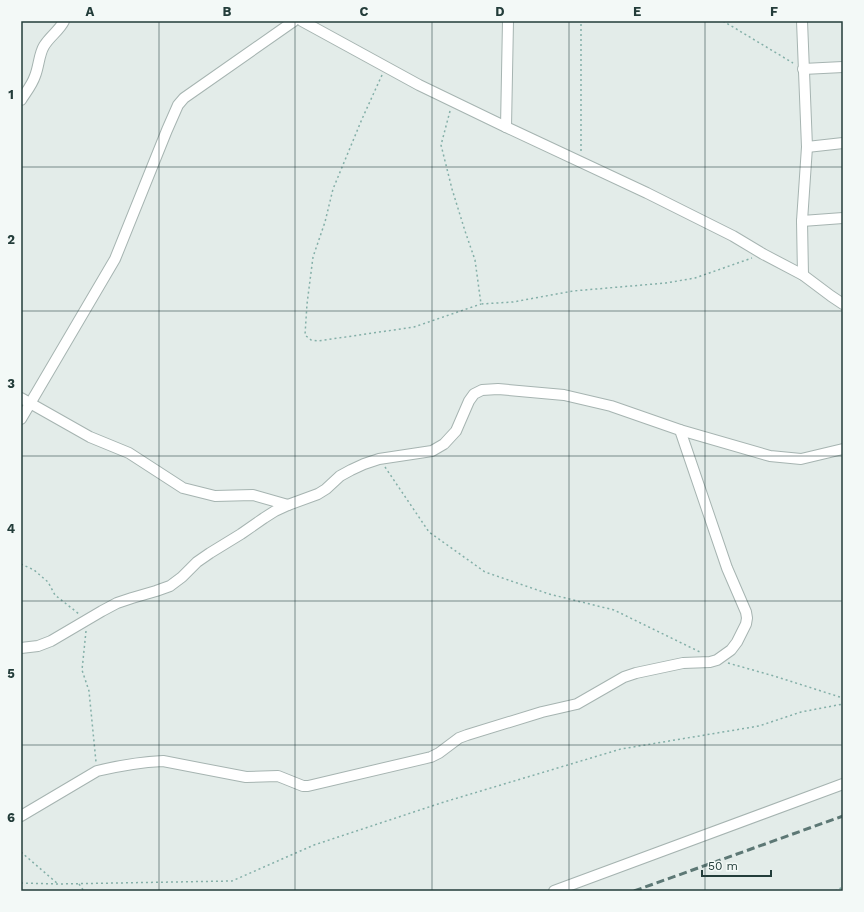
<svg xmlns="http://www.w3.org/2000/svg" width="864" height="912" viewBox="0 0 864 912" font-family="'Work Sans',sans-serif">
<rect width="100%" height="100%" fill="#e3ece9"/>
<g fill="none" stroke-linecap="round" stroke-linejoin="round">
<g stroke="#a6b4b1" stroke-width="12">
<g id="street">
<polyline points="302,21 419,85 506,127 647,193 733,236 763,254 803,275 831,296 843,304"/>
<polyline points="802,21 807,147 802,221 803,275"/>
<polyline points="803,69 843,67"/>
<path d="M21,100C26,92 32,85 35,76C39,66 39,54 44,46C50,36 59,31 64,21"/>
<polyline points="506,127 508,21"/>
<polyline points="807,147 843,143"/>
<polyline points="802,221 843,218"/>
<polyline points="21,398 90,437 129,453 183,488 215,496 253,495 288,505"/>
<polyline points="21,419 115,259 167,130 178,105 184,98 294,21"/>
<polyline points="21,648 38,646 51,641 102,611 117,603 132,598 156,591 170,586 182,577 197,562 210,553 241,534 264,518 275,511 288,505 318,494 326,489 340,476 351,470 364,464 379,459 432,451 444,444 456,431 469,401 474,394 482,390 498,389 564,395 611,406 680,430 770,456 801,459 843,449"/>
<path d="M21,816L97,771C118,766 141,762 163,761L246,777L278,776L303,786H308L431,757L439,753L459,738L467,735L542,712L577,704L624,677L636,673L683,663L710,662L717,660L731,650L737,642L746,624L747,618L746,612L727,568L680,430"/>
<polyline points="554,891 843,784"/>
</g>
</g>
<g stroke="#84afa8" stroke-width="1.5" stroke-dasharray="2 3" stroke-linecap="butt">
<polyline points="723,21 793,63"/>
<polyline points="382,75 362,119 333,189 325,222 313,257 307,304 305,335 311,340 318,341 414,327 481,304"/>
<polyline points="450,111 441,145 452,189 465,231 475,260 481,304 513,302 573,291 666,283 695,278 752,258"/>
<polyline points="581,151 581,21"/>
<polyline points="385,467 429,532 485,572 549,594 614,610 702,653"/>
<polyline points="21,564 34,570 48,582 55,595 79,614"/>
<polyline points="86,631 82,670 89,691 96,762"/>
<polyline points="728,663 774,676 843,698"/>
<polyline points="21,852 58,884"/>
<polyline points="21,883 58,884 232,881 314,845 444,802 621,749 759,726 801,712 843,704"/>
<polyline points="79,884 84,891"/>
<polyline points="835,891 843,887"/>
</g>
<use href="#street" stroke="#fff" stroke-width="10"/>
<polyline stroke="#5d7875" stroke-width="3" stroke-dasharray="8 4" stroke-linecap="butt" points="634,891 843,816"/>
</g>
<path fill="none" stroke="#233d3a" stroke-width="1" stroke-opacity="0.55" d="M159,21V891M295,21V891M432,21V891M569,21V891M705,21V891M21,167H843M21,311H843M21,456H843M21,601H843M21,745H843"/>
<rect width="864" height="912" fill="none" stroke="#f3f9f7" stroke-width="44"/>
<path d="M702 870v6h69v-6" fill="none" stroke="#233d3a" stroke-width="2"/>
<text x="708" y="870" font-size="12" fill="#233d3a" stroke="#f3f9f7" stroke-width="3" paint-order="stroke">50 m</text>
<rect x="22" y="22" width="820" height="868" fill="none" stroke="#233d3a" stroke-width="1.5"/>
<g font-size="13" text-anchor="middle" font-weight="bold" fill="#233d3a">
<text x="90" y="16">A</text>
<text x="227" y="16">B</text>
<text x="364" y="16">C</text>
<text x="500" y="16">D</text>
<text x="637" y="16">E</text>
<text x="774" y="16">F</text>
<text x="11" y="99">1</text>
<text x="11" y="244">2</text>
<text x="11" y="388">3</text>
<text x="11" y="533">4</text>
<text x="11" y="678">5</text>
<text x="11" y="822">6</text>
</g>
</svg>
